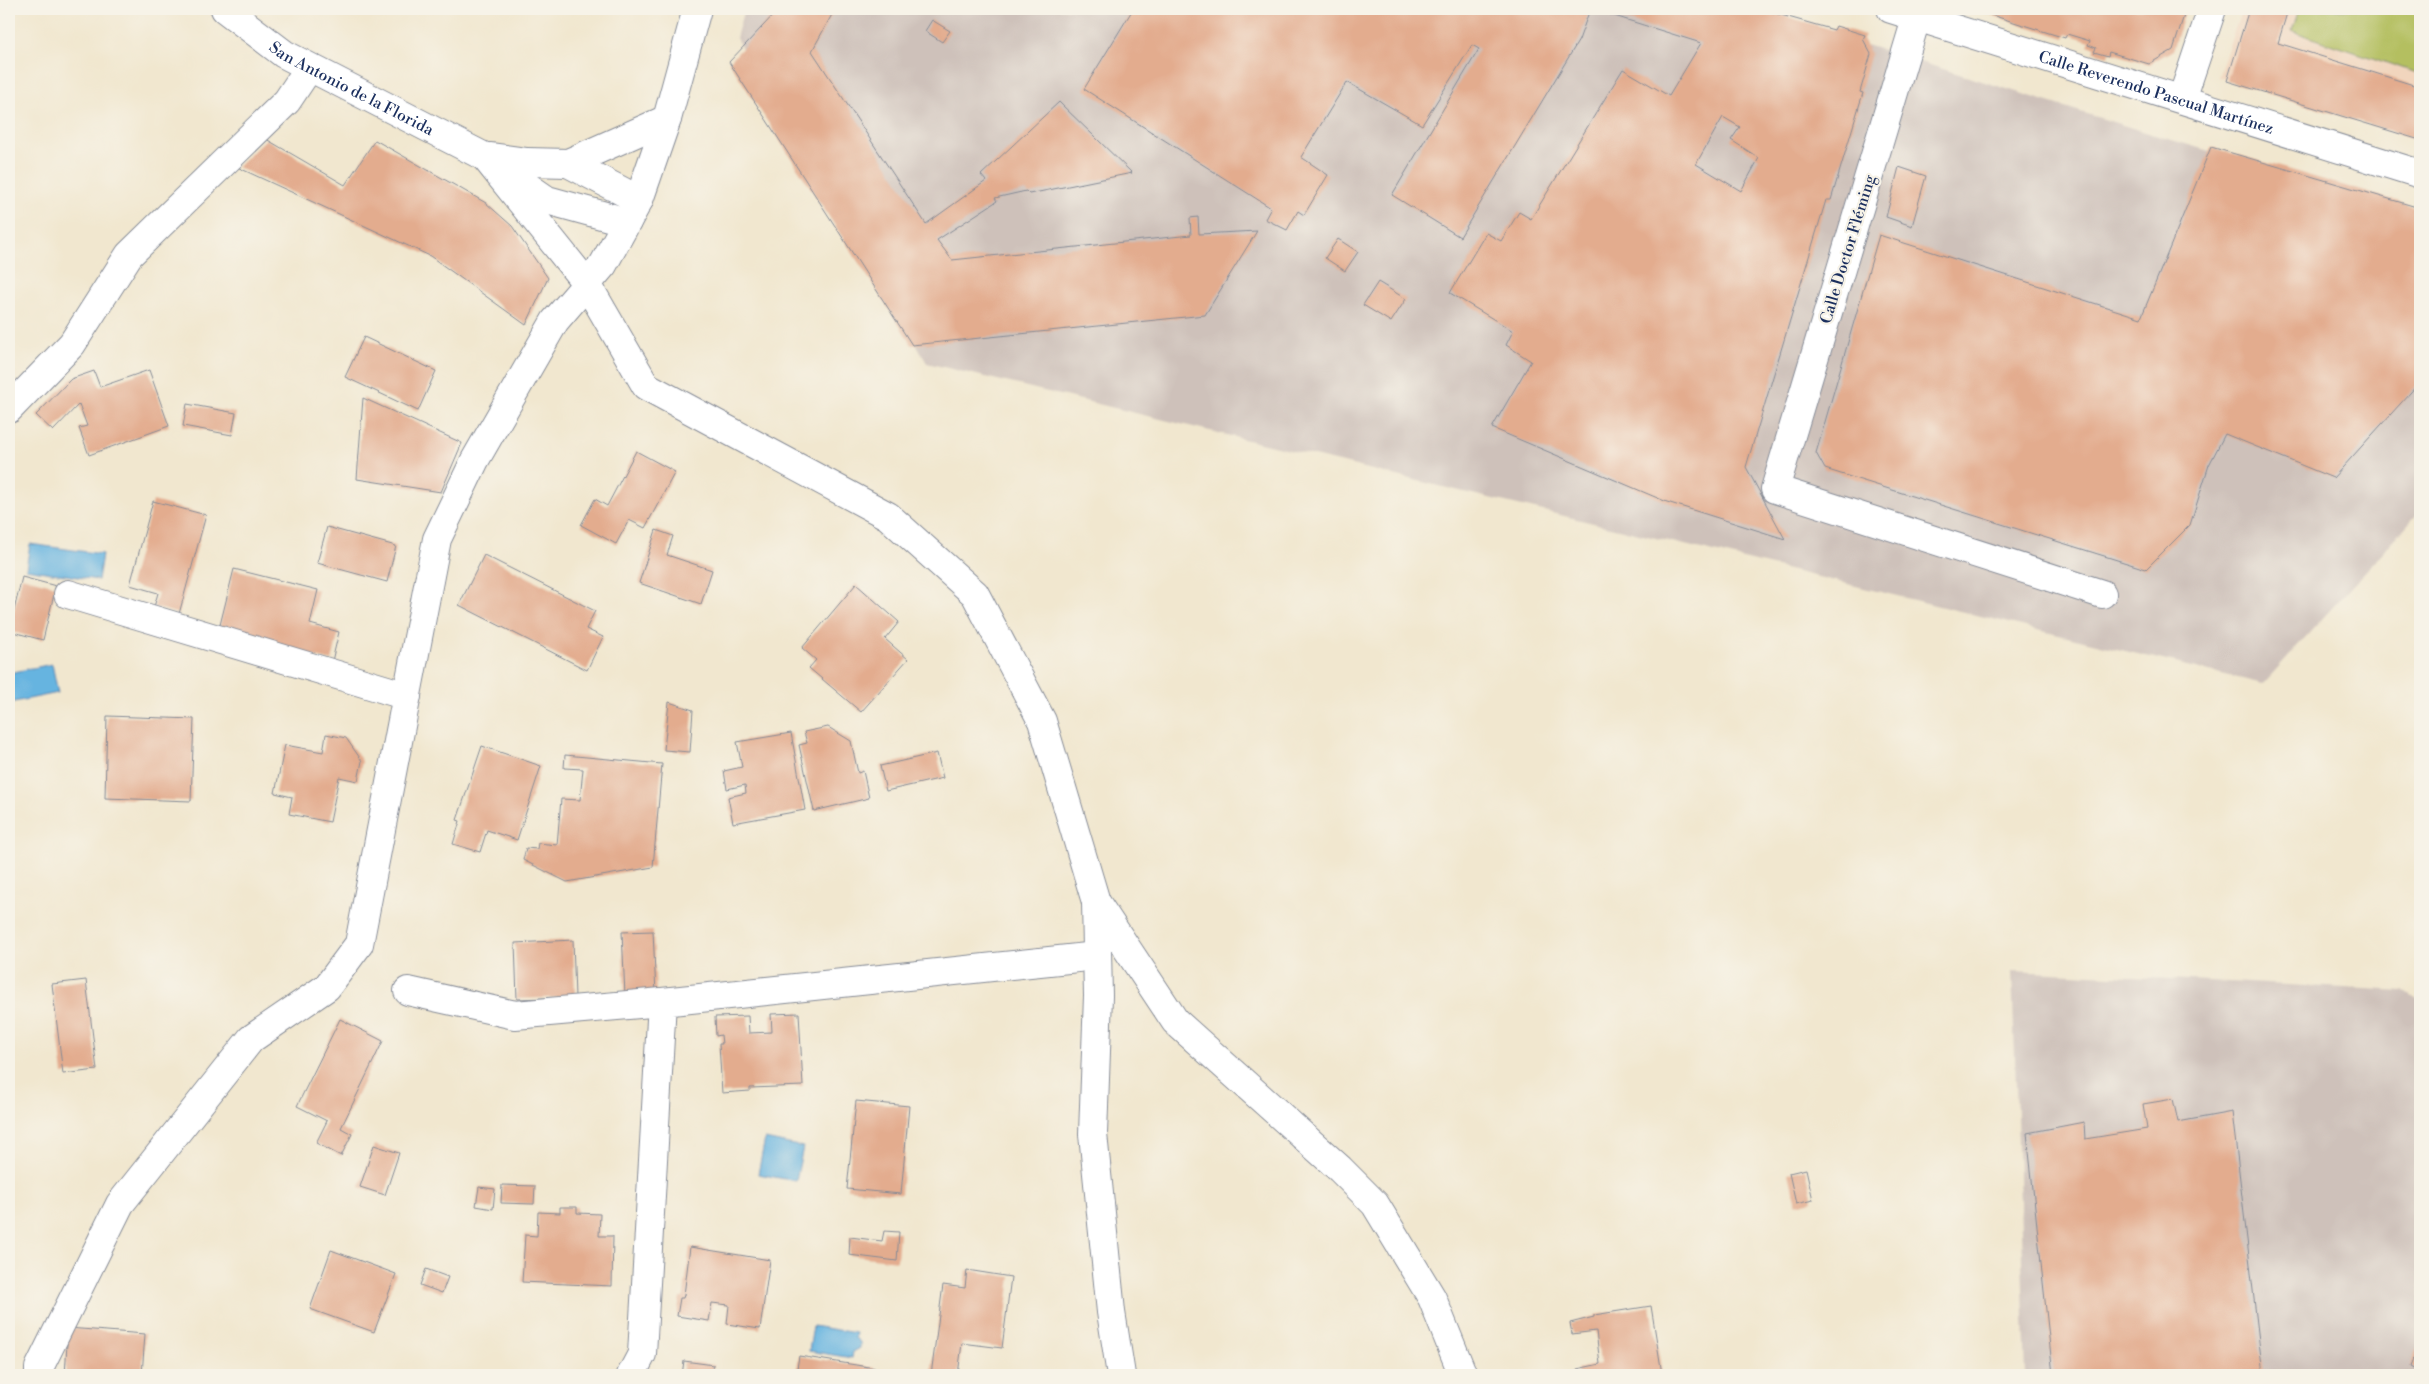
<svg xmlns="http://www.w3.org/2000/svg" width="2429" height="1384" viewBox="0 0 2429 1384" font-family="'Libre Bodoni',serif">
<rect width="100%" height="100%" fill="#f7f3e8"/>
<filter id="ink" filterUnits="userSpaceOnUse"><feTurbulence type="fractalNoise" baseFrequency=".02" numOctaves="2"/><feDisplacementMap in="SourceGraphic" scale="10" xChannelSelector="R" yChannelSelector="G"/><feConvolveMatrix kernelMatrix="1 2 1 2 8 2 1 2 1" color-interpolation-filters="sRGB"/></filter>
<filter id="wash" filterUnits="userSpaceOnUse"><feTurbulence type="fractalNoise" baseFrequency=".0096" numOctaves="4" result="noise"/><feDisplacementMap in="SourceGraphic" scale="20" xChannelSelector="R" yChannelSelector="G"/><feGaussianBlur stdDeviation="1.12" result="paint"/><feColorMatrix in="noise" values="0 0 0 0 0 0 0 0 0 0 0 0 0 0 0 0 0 1.4 0 .05"/><feComposite in="paint" operator="in"/></filter>
<g filter="url(#wash)">
<rect width="100%" height="100%" fill="#f1e7cf"/>
<polygon fill="#f1d5bd" points="2242,9 2420,9 2420,140 2218,77"/>
<g fill="#cec1ba">
<polygon points="744,9 1736,9 1869,46 2158,136 2420,213 2420,511 2263,684 927,363 736,38"/>
<polygon points="2012,971 2404,991 2420,1002 2420,1375 2347,1375 2334,1369 2312,1375 2026,1375"/>
</g>
<polygon fill="#b4bf61" stroke="#687760" points="2299,9 2420,9 2420,74 2292,31"/>
<g fill="#66b4e0" stroke="#40729f">
<polygon points="30,544 102,554 98,580 26,569"/>
<polygon points="52,664 58,693 9,703 9,673"/>
<polygon points="765,1139 803,1147 796,1181 758,1174"/>
<polygon points="813,1326 856,1333 855,1338 860,1342 860,1348 853,1352 852,1358 809,1351"/>
</g>
<g id="blocks">
<g fill="#e3ac8e" fill-rule="evenodd">
<polygon points="779,9 835,9 812,51 926,224 986,181 981,175 1059,102 1132,173 1029,194 1026,191 995,198 997,201 937,240 952,260 1191,235 1190,218 1198,217 1199,234 1257,231 1205,315 912,345 729,62"/>
<polygon points="1133,9 1416,10 1590,9 1579,40 1460,237 1392,195 1479,49 1472,45 1422,125 1347,82 1301,157 1328,175 1304,215 1298,211 1287,230 1265,219 1271,208 1084,89"/>
<path d="M1592,9H1760L1834,30L1836,26L1865,35L1863,39L1871,54L1860,92L1863,93L1831,200H1826L1746,467L1785,539L1667,502L1492,428L1531,361L1506,345L1513,331L1450,293L1486,233L1501,241L1519,212L1531,219L1623,69L1669,96L1701,43ZM1723,117L1740,127L1731,140L1759,158L1741,191L1696,164Z"/>
<polygon points="1972,9 2186,9 2173,50 2149,64 2109,52 2108,56 2094,52 2096,48 2088,45 2090,41 2067,34 2065,38"/>
<polygon points="2249,9 2272,9 2287,13 2278,43 2420,87 2420,140 2227,81"/>
<polygon points="932,20 950,31 942,42 925,31"/>
<polygon points="266,139 345,185 375,140 486,203 512,226 548,278 526,325 430,256 237,167"/>
<polygon points="2211,147 2420,208 2420,382 2333,478 2225,434 2209,465 2190,525 2146,569 1825,469 1816,453 1879,235 2141,318"/>
<polygon points="1899,167 1926,176 1912,226 1886,217"/>
<polygon points="1338,239 1358,252 1345,271 1325,258"/>
<polygon points="1378,282 1406,299 1391,322 1363,305"/>
<polygon points="364,337 436,371 418,411 345,377"/>
<polygon points="149,370 169,426 89,455 79,428 87,426 79,404 53,431 36,415 71,379 94,371 100,387"/>
<polygon points="363,398 462,443 441,492 357,479"/>
<polygon points="187,404 236,413 232,435 183,426"/>
<polygon points="636,451 675,472 645,528 629,520 616,544 581,525 595,499 607,506"/>
<polygon points="153,501 206,515 179,614 154,607 158,593 130,585"/>
<polygon points="327,527 396,546 387,582 317,563"/>
<polygon points="656,530 673,536 667,555 712,570 701,604 639,583"/>
<polygon points="484,555 595,611 586,629 603,637 587,670 459,605"/>
<polygon points="234,569 318,590 310,624 339,632 332,661 218,633"/>
<polygon points="22,577 56,586 43,640 9,631"/>
<polygon points="856,584 899,622 885,639 908,659 861,712 809,668 816,660 802,648"/>
<polygon points="669,702 693,710 690,752 664,750"/>
<polygon points="107,716 194,719 191,801 105,798"/>
<polygon points="828,727 851,741 858,773 863,771 869,798 814,811 799,745 807,743 804,732"/>
<polygon points="791,733 805,810 733,823 728,797 746,793 745,785 727,789 724,771 742,767 737,742"/>
<polygon points="326,734 346,738 362,761 358,781 339,777 330,822 289,814 292,797 275,793 285,745 323,752"/>
<polygon points="482,746 541,766 517,840 487,830 480,852 453,844 460,821 457,820"/>
<polygon points="937,753 943,778 886,791 880,766"/>
<polygon points="565,755 662,764 653,867 567,882 523,860 526,848 537,849 538,843 557,845 561,799 580,800 583,769 564,768"/>
<polygon points="653,931 656,994 625,995 622,932"/>
<polygon points="573,940 575,997 517,999 515,943"/>
<polygon points="86,980 97,1070 63,1074 52,984"/>
<polygon points="799,1013 803,1086 750,1088 750,1091 722,1093 719,1044 722,1044 721,1035 716,1036 715,1017 748,1016 749,1033 772,1032 771,1014"/>
<polygon points="340,1019 383,1041 341,1128 352,1134 341,1156 316,1143 327,1121 297,1106"/>
<polygon points="2173,1099 2178,1122 2232,1112 2263,1375 2053,1375 2027,1133 2084,1122 2085,1139 2147,1129 2143,1104"/>
<polygon points="856,1101 909,1106 901,1194 847,1189"/>
<polygon points="374,1145 399,1153 385,1195 360,1187"/>
<polygon points="1806,1169 1813,1200 1796,1204 1789,1173"/>
<polygon points="502,1185 535,1186 534,1204 501,1203"/>
<polygon points="479,1187 495,1189 493,1209 476,1206"/>
<polygon points="560,1207 577,1207 577,1213 600,1214 599,1236 613,1236 612,1286 522,1282 525,1235 537,1236 538,1212 560,1213"/>
<polygon points="884,1231 899,1232 897,1261 849,1255 850,1237 882,1241"/>
<polygon points="690,1247 770,1260 760,1329 727,1324 729,1305 712,1303 709,1321 677,1316 680,1298 683,1298 684,1295"/>
<polygon points="331,1250 396,1274 374,1332 310,1309"/>
<polygon points="426,1269 448,1277 442,1293 420,1285"/>
<polygon points="967,1270 1011,1277 1002,1348 962,1343 958,1375 931,1375 943,1285 965,1288"/>
<polygon points="1651,1306 1662,1374 1578,1375 1577,1369 1600,1364 1596,1331 1572,1334 1570,1323 1594,1317 1594,1315"/>
<polygon points="68,1328 145,1334 142,1375 65,1375"/>
<polygon points="2420,1343 2420,1371 2411,1366"/>
<polygon points="799,1356 875,1368 874,1375 796,1375"/>
<polygon points="684,1361 714,1365 712,1371 737,1375 682,1375"/>
</g>
</g>
</g>
<g filter="url(#ink)">
<use href="#blocks" fill-opacity="0" stroke="#868b96" stroke-width="1"/>
<g fill="none" stroke-linecap="round" stroke-linejoin="round">
<g stroke="#868b96" stroke-width="30">
<g id="minor">
<path id="s1" d="M225,9L284,54L485,157L547,200L627,222"/>
<path id="s2" d="M1891,9L2420,174"/>
<polyline points="1919,9 1775,489 2102,594"/>
<polyline points="2182,99 2212,9"/>
<polyline points="485,157 587,284 646,386 888,516 975,594 1042,721 1096,902 1098,996 1093,1134 1111,1312 1121,1375"/>
<polyline points="491,157 527,162 568,163 667,119"/>
<polyline points="568,163 639,200"/>
<polyline points="9,409 72,344 129,255 287,101 309,68"/>
<polyline points="68,594 407,696"/>
<polyline points="1096,902 1175,1021 1340,1169 1375,1204 1432,1298 1463,1375"/>
<polyline points="408,991 515,1015 662,1002"/>
<polyline points="39,1375 39,1368 120,1204 251,1039 327,987 359,944 437,539 475,460 555,321 603,265 639,200 667,119 697,9"/>
<polyline points="631,1375 642,1354 662,1002 1097,956"/>
</g>
</g>
<use href="#minor" stroke="#fff" stroke-width="28"/>
</g>
</g>
<g text-anchor="middle" stroke-width="4.5" stroke-linejoin="round" paint-order="stroke">
<g font-size="16" fill="#1b2f5e" stroke="#f7f3e8">
<text dy="6" stroke="none"><textPath href="#s1" startOffset="150">San Antonio de la Florida</textPath></text>
<text dy="6" stroke="none"><textPath href="#s2" startOffset="278">Calle Reverendo Pascual Martínez</textPath></text>
<text transform="translate(1847 249) rotate(-73)" y="6">Calle Doctor Fléming</text>
</g>
</g>
<rect width="2429" height="1384" fill="none" stroke="#f7f3e8" stroke-width="30"/>
</svg>
